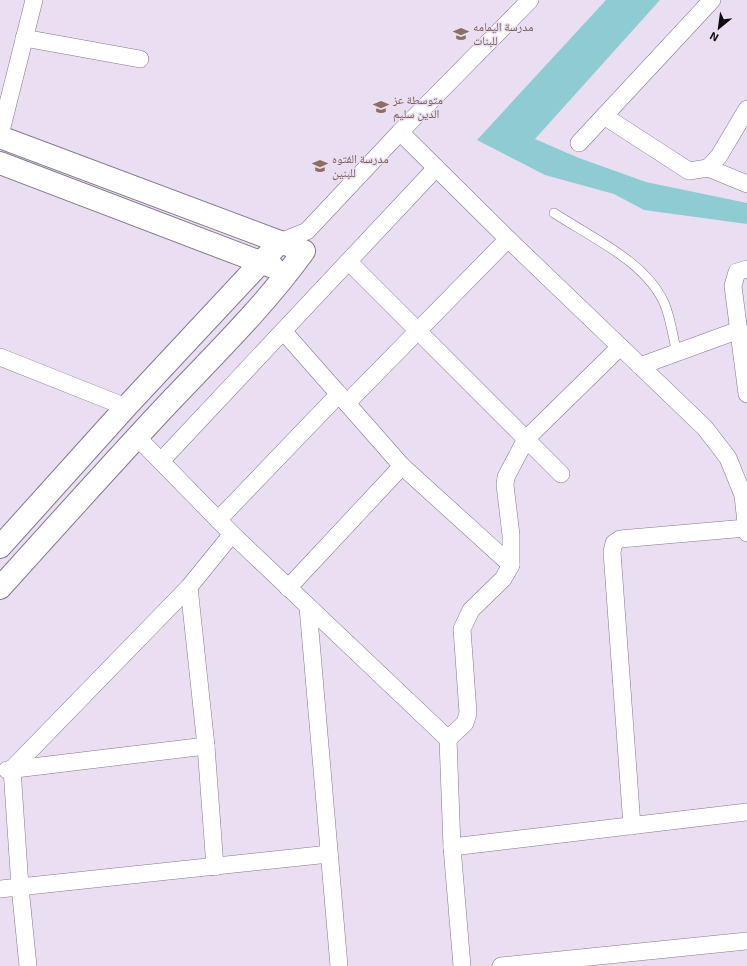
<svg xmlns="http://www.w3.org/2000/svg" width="747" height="966" viewBox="0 0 747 966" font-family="'Exo 2','Noto Naskh Arabic',sans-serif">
<rect width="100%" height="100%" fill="#eadef3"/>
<polygon fill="#8fccd2" points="606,0 660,0 535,139 579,158 646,182 747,203 747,224 644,210 614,194 545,175 477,140"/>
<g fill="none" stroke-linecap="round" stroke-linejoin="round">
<g stroke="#83798c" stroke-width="10">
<path id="lane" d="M554,213C592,238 647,262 665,305C671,320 673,338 677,353"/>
</g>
<g stroke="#83798c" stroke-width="18">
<g id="street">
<polyline points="24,38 140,59"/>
<polyline points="604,116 689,171 708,168 719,156 747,109"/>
<polyline points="400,132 508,239 705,428 728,458 743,495 747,533"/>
<polyline points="0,135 34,0"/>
<polyline points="579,143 712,0"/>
<polyline points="708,168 747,184"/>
<polyline points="280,242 307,231 400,132 530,0"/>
<polyline points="349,262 561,474"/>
<polyline points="747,269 737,272 733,286 747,394"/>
<polyline points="284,332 402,466 511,565"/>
<polyline points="0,357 126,407"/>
<polyline points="640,366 739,330"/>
<polyline points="347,403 508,239"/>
<polyline points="137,437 232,534 448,739 452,847 462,966"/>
<polyline points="161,461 436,168"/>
<polyline points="218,520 339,394"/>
<polyline points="189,587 206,746 215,867"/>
<polyline points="288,588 402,466"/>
<polyline points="308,607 339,966"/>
<polyline points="448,739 465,723 468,713 462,629 471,610 503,579 511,565 511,535 505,485 506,477 526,439 620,347"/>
<polyline points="7,770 206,746"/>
<polyline points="632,826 612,552 614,543 620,539 746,528"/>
<polyline points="452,847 747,812"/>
<polyline points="0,889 329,854"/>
<polyline points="28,966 20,887 12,769 189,587 232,534"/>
<polyline points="501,966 747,941"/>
</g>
</g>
<g stroke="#83798c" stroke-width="24">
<g id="secondary">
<path d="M0,137L304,251C263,308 211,358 163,409C108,468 54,528 0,588"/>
<polyline points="0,163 273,267"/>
<polyline points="0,547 126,407 280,242"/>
</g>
</g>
<use href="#lane" stroke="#fff" stroke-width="9"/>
<use href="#street" stroke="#fff" stroke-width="17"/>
<use href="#secondary" stroke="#fff" stroke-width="22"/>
</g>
<defs>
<g id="school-bare" transform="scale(1.2)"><path d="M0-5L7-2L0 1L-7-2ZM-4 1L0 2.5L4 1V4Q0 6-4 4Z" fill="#8d6e63" stroke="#eadef3" stroke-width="2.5" paint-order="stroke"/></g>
</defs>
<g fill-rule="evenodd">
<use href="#school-bare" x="461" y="34"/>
<use href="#school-bare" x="381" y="107"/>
<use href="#school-bare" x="320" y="166"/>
</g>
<g text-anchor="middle" stroke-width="3" stroke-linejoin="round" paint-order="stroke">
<g font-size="12" fill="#785e54" stroke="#eadef3" text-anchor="start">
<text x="473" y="31">مدرسة اليمامه<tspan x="473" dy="14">للبنات</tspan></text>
<text x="393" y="104">متوسطة عز<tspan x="393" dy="14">الدين سليم</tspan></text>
<text x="332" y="163">مدرسة الفتوه<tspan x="332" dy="14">للبنين</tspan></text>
</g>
</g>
<g transform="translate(719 28) rotate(209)" stroke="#eadef3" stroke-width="3" paint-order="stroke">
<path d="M0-3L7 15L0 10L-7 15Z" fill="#0f0b12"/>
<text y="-6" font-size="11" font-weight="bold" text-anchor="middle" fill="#0f0b12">N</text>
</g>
</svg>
